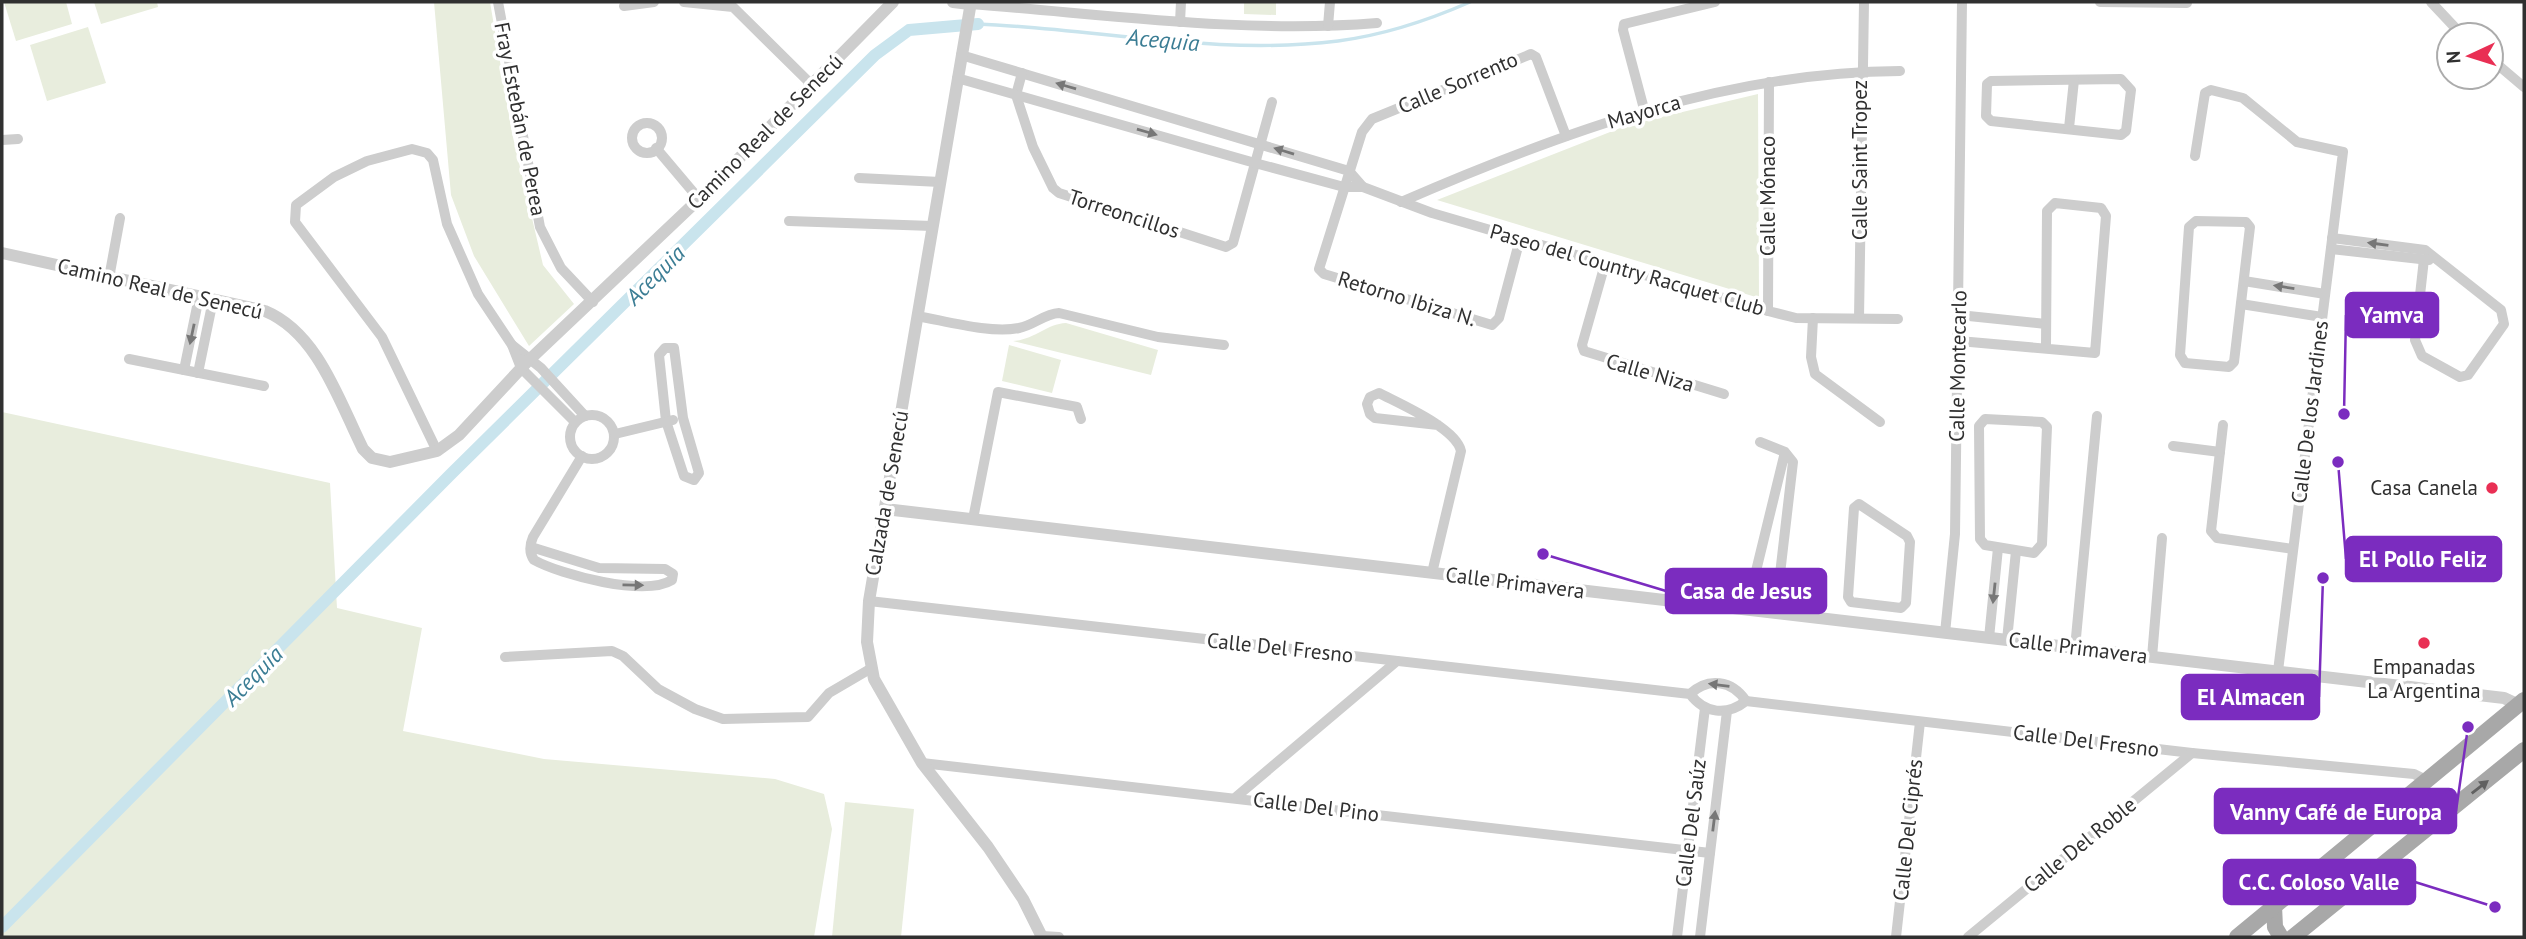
<svg xmlns="http://www.w3.org/2000/svg" width="2526" height="939" viewBox="0 0 2526 939" font-family="'PT Sans',sans-serif">
<rect width="100%" height="100%" fill="#fff"/>
<g fill="#e8eddd">
<polygon points="4,2 66,2 72,24 16,41"/>
<polygon points="94,2 157,2 158,7 101,24"/>
<polygon points="434,2 490,2 512,133 543,265 574,304 529,346 474,256 451,195"/>
<polygon points="1244,2 1276,2 1276,15 1244,14"/>
<polygon points="88,27 106,83 47,101 30,45"/>
<polygon points="1758,94 1759,298 1437,200 1628,125"/>
<path d="M1066,323L1158,350L1151,375L1013,341C1034,340 1046,324 1066,323Z"/>
<polygon points="1009,345 1061,360 1052,393 1002,381"/>
<polygon points="2,412 330,483 337,608 422,628 403,731 544,759 775,779 824,794 832,829 814,937 2,937"/>
<polygon points="845,802 914,809 901,937 832,937"/>
</g>
<g fill="none" stroke-linecap="round" stroke-linejoin="round">
<path stroke="#c9e4ed" stroke-width="3.5" d="M978,24C1098,29 1218,56 1338,41C1384,35 1429,20 1470,2"/>
<polyline stroke="#c9e4ed" stroke-width="12" points="2,927 451,474 875,55 909,30 978,24"/>
<g stroke="#cdcdcd" stroke-width="10">
<polyline points="498,2 540,227 561,268 593,302"/>
<polyline points="684,2 733,7 811,84"/>
<polyline points="2100,2 2187,3"/>
<polyline points="2431,2 2462,35"/>
<path d="M970,4C1105,14 1242,34 1377,23"/>
<polyline points="624,6 654,2"/>
<polyline points="1180,22 1181,2"/>
<polyline points="1328,26 1330,2"/>
<polyline points="961,55 1349,171 1363,187"/>
<polyline points="2491,59 2524,87"/>
<polyline points="1022,73 1016,95 1033,147 1053,188 1059,193 1226,247 1233,243 1272,102"/>
<polyline points="957,78 1255,163 1344,187 1363,187 1432,213 1768,311 1796,318 1898,319"/>
<polygon points="2121,79 2131,90 2126,131 2121,135 1991,121 1986,116 1987,84 1991,81"/>
<polyline points="1644,109 1623,30 1624,24 1715,2"/>
<circle cx="647" cy="138" r="15"/>
<polyline points="2069,128 2074,80"/>
<polyline points="2,140 18,139"/>
<polyline points="656,148 699,199"/>
<polyline points="2195,156 2205,93 2211,90 2243,98 2297,142 2343,152 2278,671"/>
<polyline points="859,178 940,182"/>
<path d="M1401,202C1560,133 1725,72 1900,71"/>
<polyline points="789,221 932,226"/>
<polygon points="2196,221 2246,222 2250,227 2234,362 2229,367 2185,363 2180,355 2189,227"/>
<polyline points="2332,238 2425,250 2501,310 2504,324 2468,375 2460,377 2422,356 2415,340 2425,250"/>
<polyline points="1520,239 1499,318 1492,325 1324,274 1319,269 1362,132 1372,119 1531,54 1536,57 1566,136"/>
<polyline points="2331,249 2429,260"/>
<polyline points="1605,264 1582,345 1584,351 1724,394"/>
<polyline points="109,278 120,218"/>
<polyline points="2244,281 2325,294"/>
<polyline points="2241,304 2322,317"/>
<polyline points="1768,311 1769,82"/>
<polyline points="1959,315 2046,324"/>
<path d="M917,316C946,321 991,334 1019,328C1034,325 1044,314 1059,313L1158,337L1224,345"/>
<polyline points="1813,318 1811,357 1815,374 1880,422"/>
<polyline points="1859,318 1864,2"/>
<polyline points="1959,341 2095,353 2106,216 2101,208 2055,203 2047,211 2046,346"/>
<polyline points="512,345 541,368 585,416"/>
<polygon points="665,348 674,348 683,418 699,473 694,480 684,476 666,421 659,355"/>
<polyline points="129,359 264,386"/>
<polyline points="184,370 199,297"/>
<polyline points="198,373 213,300"/>
<circle cx="592" cy="437" r="22"/>
<polygon points="1985,419 2042,422 2047,427 2042,544 2034,553 1985,545 1980,539 1979,426"/>
<polyline points="2223,425 2211,531 2217,538 2293,549"/>
<polyline points="615,434 673,420"/>
<polyline points="1760,442 1785,452 1793,462 1780,574 1775,577 1758,575 1756,571 1785,452"/>
<polyline points="2173,446 2220,452"/>
<polyline points="437,451 382,337 295,222 296,205 334,177 367,161 412,149 427,153 433,160 447,224 478,294 512,345 521,368 575,422"/>
<polygon points="1859,504 1907,536 1910,542 1906,603 1901,608 1851,602 1848,597 1854,508"/>
<polyline points="973,519 998,392 1077,407 1081,419"/>
<path d="M531,547L599,568L665,569L673,574L672,580C645,597 561,575 534,560C529,553 530,544 533,537L582,456"/>
<path d="M1432,573L1461,451C1456,428 1400,404 1379,393L1370,397L1367,404L1370,414L1375,418L1438,425"/>
<path d="M869,601L1690,694C1705,714 1727,716 1746,701L2192,753L2414,774L2426,780"/>
<polyline points="1761,611 1767,577"/>
<polyline points="1945,633 1955,534 1962,2"/>
<polyline points="1989,638 1998,548"/>
<polyline points="2007,640 2016,551"/>
<polyline points="2075,648 2097,416"/>
<polyline points="505,657 612,651 623,656 658,689 695,709 723,719 808,717 829,693 870,669"/>
<polyline points="2152,657 2162,538"/>
<path d="M1690,694C1708,677 1732,680 1746,701"/>
<polyline points="922,763 1710,853"/>
<polyline points="1236,797 1397,661"/>
<polyline points="1042,936 1059,937"/>
<polyline points="1677,937 1705,708"/>
<polyline points="1700,937 1727,711"/>
<polyline points="1896,937 1920,722"/>
<polyline points="1968,937 2192,753"/>
</g>
<g stroke="#cdcdcd" stroke-width="12">
<polyline points="953,2 970,4"/>
<polyline points="971,2 869,601 867,642 874,679 922,763 988,847 1023,899 1042,937"/>
<path d="M2,253L265,311C318,333 339,401 363,449L372,458L390,462L437,451L459,435L526,363L699,199L893,2"/>
<polyline points="885,509 2504,698 2519,705"/>
</g>
<g stroke="#a8a8a8" stroke-width="16">
<polyline points="2274,906 2275,927 2281,937"/>
<polyline points="2237,937 2524,700"/>
<polyline points="2293,937 2524,750"/>
</g>
</g>
<defs><path id="oneway-solid" d="M-6-.8H1V-3.2L6.5 0L1 3.2V.8H-6Z" transform="scale(1.75)"/></defs>
<g fill="#777">
<use href="#oneway-solid" transform="translate(1066 86) rotate(-164)"/>
<use href="#oneway-solid" transform="translate(1147 132) rotate(16)"/>
<use href="#oneway-solid" transform="translate(1284 151) rotate(-163)"/>
<use href="#oneway-solid" transform="translate(2378 244) rotate(-172)"/>
<use href="#oneway-solid" transform="translate(2284 287) rotate(-171)"/>
<use href="#oneway-solid" transform="translate(192 334) rotate(102)"/>
<use href="#oneway-solid" transform="translate(633 585) rotate(1)"/>
<use href="#oneway-solid" transform="translate(1994 593) rotate(96)"/>
<use href="#oneway-solid" transform="translate(1719 685) rotate(-173)"/>
<use href="#oneway-solid" transform="translate(1714 821) rotate(-83)"/>
</g>
<use fill="#606060" href="#oneway-solid" transform="translate(2480 787) rotate(-38)"/>
<g fill="#e92f54" stroke="#fff" stroke-width="2.5">
<circle cx="2492" cy="488" r="7"/>
<circle cx="2424" cy="643" r="7"/>
</g>
<g text-anchor="middle" stroke-width="7" stroke-linejoin="round" paint-order="stroke">
<g font-size="21" fill="#303030" stroke="#fff">
<text transform="translate(1458 83) rotate(-23)" y="7">Calle Sorrento</text>
<text transform="translate(1644 112) rotate(-16)" y="7">Mayorca</text>
<text transform="translate(520 119) rotate(79)" y="7">Fray Estebán de Perea</text>
<text transform="translate(765 132) rotate(-45)" y="7">Camino Real de Senecú</text>
<text transform="translate(1860 160) rotate(-90)" y="7">Calle Saint Tropez</text>
<text transform="translate(1768 196) rotate(-90)" y="7">Calle Mónaco</text>
<text transform="translate(1124 214) rotate(18)" y="7">Torreoncillos</text>
<text transform="translate(1627 270) rotate(16)" y="7">Paseo del Country Racquet Club</text>
<text transform="translate(160 289) rotate(13)" y="7">Camino Real de Senecú</text>
<text transform="translate(1407 299) rotate(17)" y="7">Retorno Ibiza N.</text>
<text transform="translate(1958 366) rotate(-89)" y="7">Calle Montecarlo</text>
<text transform="translate(1650 373) rotate(16)" y="7">Calle Niza</text>
<text transform="translate(2310 412) rotate(-83)" y="7">Calle De los Jardines</text>
<text transform="translate(887 493) rotate(-80)" y="7">Calzada de Senecú</text>
<text transform="translate(1515 583) rotate(7)" y="7">Calle Primavera</text>
<text transform="translate(1280 648) rotate(6)" y="7">Calle Del Fresno</text>
<text transform="translate(2078 648) rotate(7)" y="7">Calle Primavera</text>
<text transform="translate(2086 741) rotate(7)" y="7">Calle Del Fresno</text>
<text transform="translate(1316 807) rotate(7)" y="7">Calle Del Pino</text>
<text transform="translate(1691 823) rotate(-83)" y="7">Calle Del Saúz</text>
<text transform="translate(1908 830) rotate(-84)" y="7">Calle Del Ciprés</text>
<text transform="translate(2080 845) rotate(-39)" y="7">Calle Del Roble</text>
</g>
<g font-size="21" fill="#303030" stroke="#fff" text-anchor="end">
<text x="2478" y="495">Casa Canela</text>
<text x="2424" y="674" text-anchor="middle">Empanadas<tspan x="2424" dy="24">La Argentina</tspan></text>
</g>
<g font-size="23" font-style="italic" fill="#3b7d94" stroke="#fff">
<text transform="translate(1163 40) rotate(5)" y="8">Acequia</text>
<text transform="translate(655 275) rotate(-45)" y="8">Acequia</text>
<text transform="translate(253 676) rotate(-45)" y="8">Acequia</text>
</g>
</g>
<path fill="none" stroke="#7b2cbf" stroke-width="2.5" d="M2344 414L2346 315M2338 462L2346 559M1543 554L1666 591M2323 578L2319 697M2468 727L2456 811M2495 907L2415 882"/>
<g fill="#7b2cbf" stroke="#fff" stroke-width="2.5">
<circle cx="2344" cy="414" r="7"/>
<circle cx="2338" cy="462" r="7"/>
<circle cx="1543" cy="554" r="7"/>
<circle cx="2323" cy="578" r="7"/>
<circle cx="2468" cy="727" r="7"/>
<circle cx="2495" cy="907" r="7"/>
</g>
<g fill="#7b2cbf" stroke="#7b2cbf" stroke-width="2.5">
<rect x="2346" y="293" width="92" height="44" rx="7"/>
<rect x="2346" y="537" width="155" height="44" rx="7"/>
<rect x="1666" y="569" width="160" height="44" rx="7"/>
<rect x="2182" y="675" width="137" height="44" rx="7"/>
<rect x="2215" y="789" width="241" height="44" rx="7"/>
<rect x="2224" y="860" width="191" height="44" rx="7"/>
</g>
<g font-size="23" text-anchor="middle" font-weight="bold" fill="#fff">
<text x="2392" y="323">Yamva</text>
<text x="2423" y="567">El Pollo Feliz</text>
<text x="1746" y="599">Casa de Jesus</text>
<text x="2251" y="705">El Almacen</text>
<text x="2336" y="820">Vanny Café de Europa</text>
<text x="2319" y="890">C.C. Coloso Valle</text>
</g>
<rect width="2526" height="939" fill="none" stroke="#303030" stroke-width="7"/>
<g transform="translate(2470 56) rotate(266)"><circle r="33" fill="#ffffff" stroke="#acacac" stroke-width="2"/>
<path d="M0-5L12 26L0 18L-12 26Z" fill="#e92f54"/>
<text y="-10" font-size="19" font-weight="bold" text-anchor="middle" fill="#303030">N</text>
</g>
</svg>
